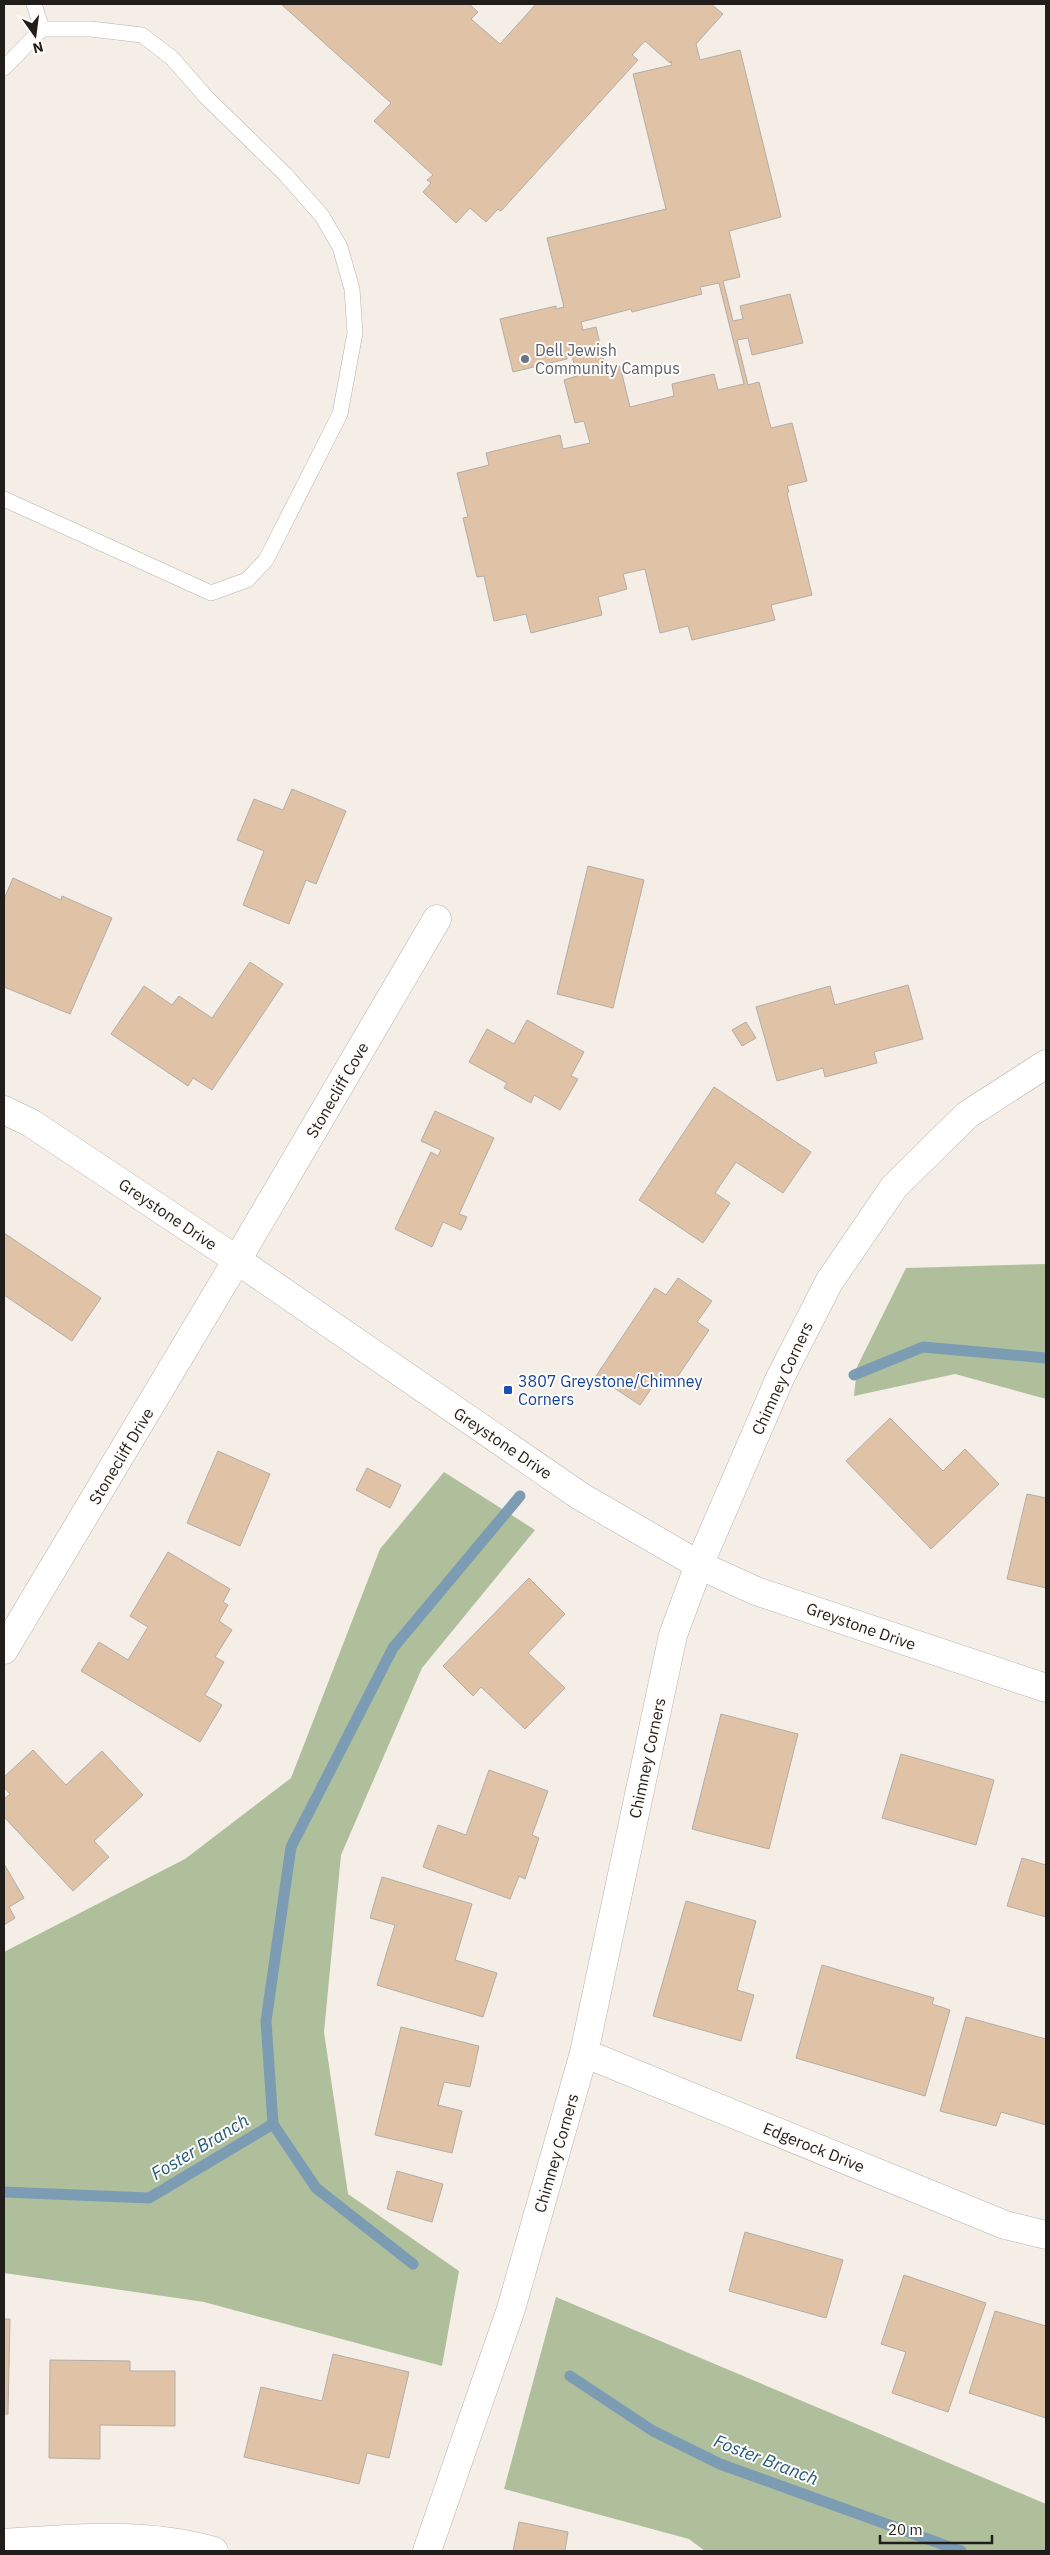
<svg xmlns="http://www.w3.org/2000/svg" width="1050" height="2555" viewBox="0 0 1050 2555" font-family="'IBM Plex Sans',sans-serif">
<rect width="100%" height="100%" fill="#f4eee7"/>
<g fill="#afbf9c">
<polygon points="1046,1264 1046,1399 955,1374 854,1396 857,1367 906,1268"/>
<polygon points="444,1472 535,1530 422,1668 341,1855 324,2032 348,2194 459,2271 442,2366 204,2302 4,2273 4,1952 185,1859 291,1778 380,1549"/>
<polygon points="556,2297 1046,2504 1046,2551 705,2551 689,2539 504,2489"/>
</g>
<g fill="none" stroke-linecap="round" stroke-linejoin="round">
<g stroke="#7c9cb4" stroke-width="11">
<polyline points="854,1375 923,1347 1046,1358"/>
<polyline points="273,2124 266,2021 291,1847 393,1648 520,1496"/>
<polyline points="4,2192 149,2198 273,2124 316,2188 413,2264"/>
<polyline points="570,2376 653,2431 720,2464 961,2551"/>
</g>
</g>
<g fill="#e0c3a7" stroke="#b3ada7" fill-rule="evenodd">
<path d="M281,4H469L478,12L471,19L500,44L536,4H711L723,14L696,44L700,60L740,50L781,217L729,231L740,277L723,281L733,321L743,319L740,306L790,294L803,343L752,355L748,338L737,340L748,385L759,382L771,428L792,423L807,481L787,486L789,492L787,493L812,595L771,605L775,620L692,640L688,626L660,633L645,569L623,574L627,589L598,597L602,615L531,633L526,614L494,621L484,576L477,577L463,518L468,517L457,473L489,465L486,453L560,435L563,449L590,443L584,421L575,423L564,380L577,376L572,355L567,356V359L513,372L500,319L556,306V309L564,307L547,238L666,209L633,74L672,65L671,61L670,63L645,41L632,55L638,60L501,211L498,209L486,222L470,208L456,223L423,192L431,183L427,180L433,175L374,121L391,103ZM719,283L744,384L718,390L714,374L672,384L674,396L630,407L620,366L606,370L596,327L583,330L581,322L631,309L632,312L702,294L700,287Z"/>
<polygon points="292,789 346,811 316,884 306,880 289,924 243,905 264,851 237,840 254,799 283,810"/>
<polygon points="588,866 644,880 613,1008 557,994"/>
<polygon points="13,878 61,900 62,896 112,918 70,1014 4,987 4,899"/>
<polygon points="250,962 283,984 212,1090 193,1078 188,1086 111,1034 144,986 172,1005 179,996 212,1018"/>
<polygon points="908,985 923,1039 874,1052 877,1063 825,1077 823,1068 777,1081 756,1007 830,986 835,1005"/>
<polygon points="527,1020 584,1052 571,1076 578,1079 560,1110 534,1095 531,1103 504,1088 507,1083 469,1062 487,1029 514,1044"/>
<polygon points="746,1022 756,1038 742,1046 732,1030"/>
<polygon points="714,1087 811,1152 783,1193 736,1162 715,1193 730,1203 703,1243 639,1200"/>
<polygon points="435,1111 494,1138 459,1214 467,1217 461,1230 443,1222 432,1247 395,1229 431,1152 438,1156 441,1150 421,1141"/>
<polygon points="4,1233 101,1298 72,1341 4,1295"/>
<polygon points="678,1278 712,1301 697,1322 709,1330 674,1382 661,1374 640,1405 596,1376 655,1288 666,1295"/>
<polygon points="890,1418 943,1471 965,1449 999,1484 931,1549 846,1461"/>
<polygon points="218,1451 270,1474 240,1546 187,1523"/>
<polygon points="367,1468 401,1485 390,1508 356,1490"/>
<polygon points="1027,1494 1046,1498 1046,1588 1007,1579"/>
<polygon points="168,1552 230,1589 223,1602 228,1605 219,1621 232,1630 215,1657 224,1662 205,1695 222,1705 200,1742 81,1671 99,1642 128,1660 148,1627 130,1616"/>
<polygon points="529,1578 565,1614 528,1653 565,1688 525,1729 481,1687 473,1696 443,1666"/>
<polygon points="721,1714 798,1734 769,1849 692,1829"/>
<polygon points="33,1750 66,1785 102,1751 143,1795 94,1841 109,1857 73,1891 4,1817 4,1799 10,1794 4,1787 4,1777"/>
<polygon points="901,1754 994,1780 976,1845 882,1818"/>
<polygon points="489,1770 548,1791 532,1835 539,1838 525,1879 519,1876 510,1899 423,1867 438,1825 466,1835"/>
<polygon points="1022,1858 1046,1865 1046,1917 1007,1906"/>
<polygon points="4,1864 24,1898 9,1907 15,1918 4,1925"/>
<polygon points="382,1877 472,1904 455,1960 497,1973 483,2017 377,1985 395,1925 370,1918"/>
<polygon points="686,1901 756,1921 737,1990 754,1995 741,2041 653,2016"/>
<polygon points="822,1965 934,1998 932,2004 950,2010 925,2096 796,2058"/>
<polygon points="966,2017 1046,2039 1046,2125 1001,2112 996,2126 940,2111"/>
<polygon points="401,2027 479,2046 470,2087 444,2082 438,2105 462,2111 452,2153 375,2135"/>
<polygon points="397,2171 443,2184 432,2222 387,2209"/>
<polygon points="745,2232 843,2260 826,2318 729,2291"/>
<polygon points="904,2275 986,2303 948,2412 892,2393 906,2352 881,2344"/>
<polygon points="995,2311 1046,2326 1046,2418 969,2393"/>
<polygon points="4,2319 10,2319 8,2414 4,2414"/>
<polygon points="333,2354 409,2372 389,2458 367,2453 359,2484 244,2457 261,2387 322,2401"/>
<polygon points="50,2360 130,2361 130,2371 175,2371 175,2426 100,2425 100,2459 49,2458"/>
<polygon points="519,2522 568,2532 565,2551 513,2551"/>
</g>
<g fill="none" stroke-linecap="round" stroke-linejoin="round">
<g stroke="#b9b2ac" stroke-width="16">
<g id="service">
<polyline points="4,68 42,29"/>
<polyline points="4,499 211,593 247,580 266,560 340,414 355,333 352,289 340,247 322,216 285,174 207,98 172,58 142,35 91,29 42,29 34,4"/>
</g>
</g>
<g stroke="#b9b2ac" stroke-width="29">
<g id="minor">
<polyline points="4,1650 237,1260 437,919"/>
<polyline points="584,2053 1005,2225 1046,2235"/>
<path d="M4,2543C74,2538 145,2531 214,2551"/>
<polyline points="427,2551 511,2309 584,2053 673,1635 699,1565 780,1378 829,1282 894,1187 967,1115 1046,1064"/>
</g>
</g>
<g stroke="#b9b2ac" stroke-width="29">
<polyline id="tertiary" points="4,1110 31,1123 237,1260 580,1496 699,1565 756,1591 1046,1688"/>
</g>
<use href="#service" stroke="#fff" stroke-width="15"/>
<use href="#minor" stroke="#fff" stroke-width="28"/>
<use href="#tertiary" stroke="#fff" stroke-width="28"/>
</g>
<circle fill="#6b7280" stroke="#fefcf9" stroke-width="2" cx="525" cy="359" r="5"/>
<rect fill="#1a4fb4" stroke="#fefcf9" stroke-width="2" x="503" y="1385" width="10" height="10" rx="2.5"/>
<g text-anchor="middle" stroke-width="4" stroke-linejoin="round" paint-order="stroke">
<g font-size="16" fill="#5b616d" stroke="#fefcf9" text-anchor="start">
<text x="535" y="356">Dell Jewish<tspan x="535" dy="18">Community Campus</tspan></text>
</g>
<g font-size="16" fill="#201d1b" stroke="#fefcf9">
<text transform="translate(337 1090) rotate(-60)" y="6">Stonecliff Cove</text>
<text transform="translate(168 1214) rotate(34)" y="6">Greystone Drive</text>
<text transform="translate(782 1378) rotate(-65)" y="6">Chimney Corners</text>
<text transform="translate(503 1443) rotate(34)" y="6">Greystone Drive</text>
<text transform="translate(121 1456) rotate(-59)" y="6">Stonecliff Drive</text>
<text transform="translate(861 1626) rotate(19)" y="6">Greystone Drive</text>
<text transform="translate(647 1758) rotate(-78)" y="6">Chimney Corners</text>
<text transform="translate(814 2147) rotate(22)" y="6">Edgerock Drive</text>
<text transform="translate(556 2153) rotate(-74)" y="6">Chimney Corners</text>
</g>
<g font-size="16" fill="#164399" stroke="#fefcf9" text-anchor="start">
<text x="518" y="1387">3807 Greystone/Chimney<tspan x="518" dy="18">Corners</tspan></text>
</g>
<g font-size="18" font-style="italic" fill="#24597c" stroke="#fefcf9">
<text transform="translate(200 2147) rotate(-31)" y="6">Foster Branch</text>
<text transform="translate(766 2460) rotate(21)" y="6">Foster Branch</text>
</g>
</g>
<rect width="1050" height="2555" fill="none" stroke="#201d1b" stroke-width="10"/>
<g transform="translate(35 35) rotate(166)" stroke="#fefcf9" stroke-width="4" paint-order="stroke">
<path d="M0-4L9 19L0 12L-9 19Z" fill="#201d1b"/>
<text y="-8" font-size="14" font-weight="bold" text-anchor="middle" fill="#201d1b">N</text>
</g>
<path d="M880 2535v8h112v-8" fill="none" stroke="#201d1b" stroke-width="2.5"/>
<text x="888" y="2535" font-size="15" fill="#201d1b" stroke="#fefcf9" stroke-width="4" paint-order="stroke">20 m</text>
</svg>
